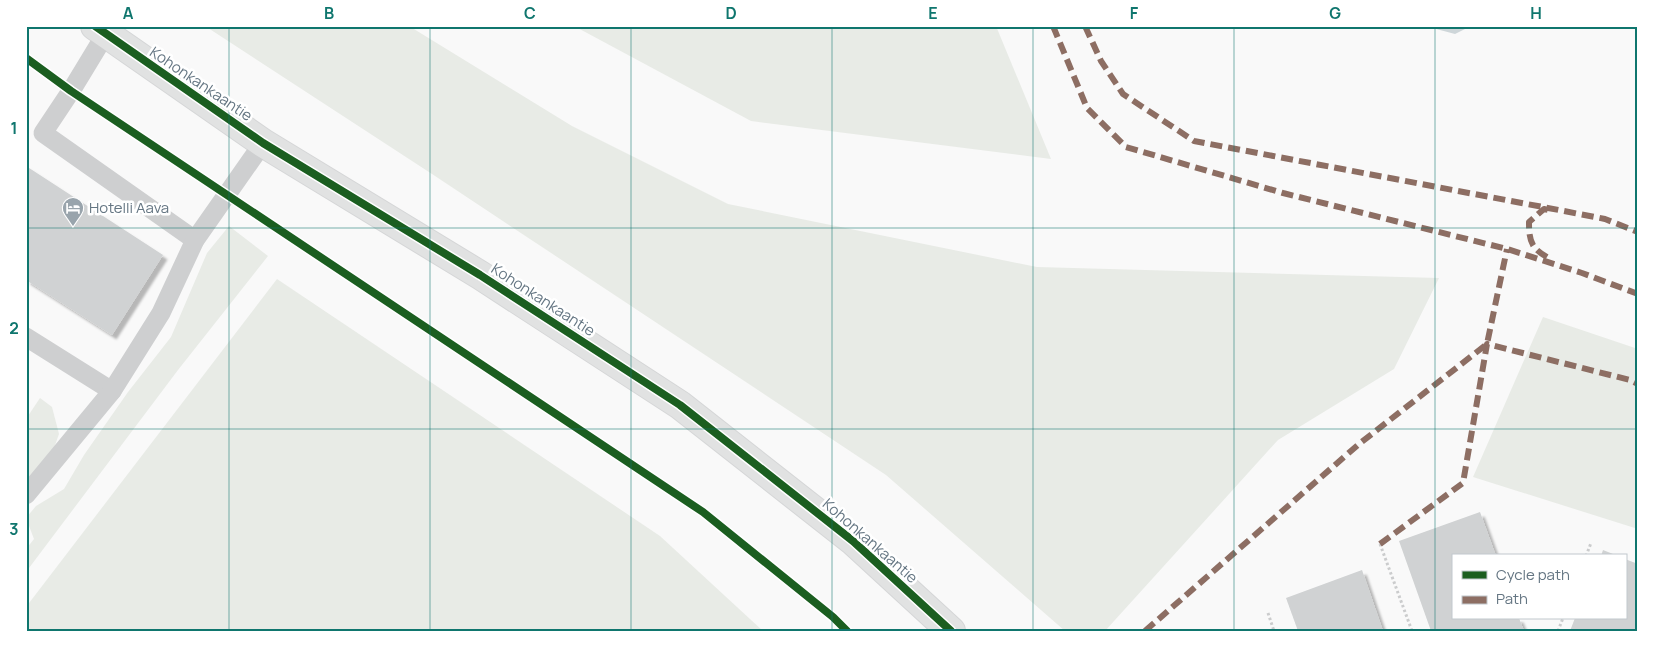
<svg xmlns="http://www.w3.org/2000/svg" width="1664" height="657" viewBox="0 0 1664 657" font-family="Manrope,sans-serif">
<defs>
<filter id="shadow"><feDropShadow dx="4.5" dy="4.5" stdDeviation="1" flood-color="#0004"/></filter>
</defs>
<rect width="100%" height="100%" fill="#f9f9f9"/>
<g fill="#e8ebe6">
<polygon points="205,26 409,26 572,126 728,204 1037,267 1439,278 1394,369 1278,440 1105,631 1065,631 886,475 432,174"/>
<polygon points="574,26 996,26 1051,159 751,121"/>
<polygon points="229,226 268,256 178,370 26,572 26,549 34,539 26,518 36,506 64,489 84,455 128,392 171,337 207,253"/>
<polygon points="277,279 660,536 763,631 26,631 26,607"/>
<polygon points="1543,317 1638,349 1638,529 1473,477"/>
<polygon points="40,398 52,407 59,434 49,462 30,478 26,479 26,419"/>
</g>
<polygon fill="#ced6d9" points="1425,26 1471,26 1455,34"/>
<g fill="#d0d2d3" filter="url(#shadow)">
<polygon points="26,166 163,255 112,335 26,280"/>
<polygon points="1480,512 1496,556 1453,556 1453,618 1519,618 1524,631 1431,631 1399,541"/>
<polygon points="1603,550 1618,556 1601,556"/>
<polygon points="1625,559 1638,564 1638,631 1570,631 1575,618 1625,618"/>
<polygon points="1362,570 1383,631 1298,631 1286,598"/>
</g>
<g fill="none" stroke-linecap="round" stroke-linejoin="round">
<g stroke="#d5d6d7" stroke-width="30">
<polyline id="secondary" points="95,26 263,143 480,275 680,405 853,541 951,631"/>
</g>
<g stroke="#cbcccd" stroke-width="3" stroke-dasharray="2.5 2.5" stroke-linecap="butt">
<polyline points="1380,544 1412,631"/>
<polyline points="1586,556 1591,543"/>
<polyline points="1268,613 1274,631"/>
<polyline points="1558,631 1563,618"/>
</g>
<g stroke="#cecfd0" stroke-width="19">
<polyline points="105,35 71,91 43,133 195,240"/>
<polyline points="26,337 112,391"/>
<polyline points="26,495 112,391 161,313 195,240 263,143"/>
</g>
<use href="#secondary" stroke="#e1e2e2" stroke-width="28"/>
<g stroke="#8d6e63" stroke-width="6" stroke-dasharray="12 6" stroke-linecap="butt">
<polyline points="1053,26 1087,108 1126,147 1283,193 1507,249 1582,273 1638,294"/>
<polyline points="1085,26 1101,61 1123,94 1194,141 1564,211 1605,219 1638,232"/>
<path d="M1547,257C1531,248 1529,241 1529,222L1544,209L1548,210"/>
<polyline points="1380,544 1463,483 1487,344 1630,380 1638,384"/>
<polyline points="1145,631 1359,444 1487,344 1507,249"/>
</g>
<g stroke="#fff" stroke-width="11">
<g id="cycleway">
<polyline points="95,26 263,143 480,275 680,405 853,541 951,631"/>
<polyline points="26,58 71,91 703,512 833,617 847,631"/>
</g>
</g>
<use href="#cycleway" stroke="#1b5e20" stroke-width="8"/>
</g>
<path fill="none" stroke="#0f766e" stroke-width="1" stroke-opacity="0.55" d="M229,26V631M430,26V631M631,26V631M832,26V631M1033,26V631M1234,26V631M1435,26V631M26,228H1638M26,429H1638"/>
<defs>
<g id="hotel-pin" transform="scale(1.125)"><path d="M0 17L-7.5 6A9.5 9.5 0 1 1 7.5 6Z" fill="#99a4ac" stroke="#fff"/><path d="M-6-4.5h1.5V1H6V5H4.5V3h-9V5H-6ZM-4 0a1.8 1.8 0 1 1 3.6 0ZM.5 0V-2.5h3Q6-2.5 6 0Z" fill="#fff"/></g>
</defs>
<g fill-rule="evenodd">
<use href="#hotel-pin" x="73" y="208"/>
</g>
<g text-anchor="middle" stroke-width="5" stroke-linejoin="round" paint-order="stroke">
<g font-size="15" fill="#657683" stroke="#fff">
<text transform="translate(201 84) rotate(34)" y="5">Kohonkankaantie</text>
<text transform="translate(543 300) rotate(33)" y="5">Kohonkankaantie</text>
<text transform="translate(870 541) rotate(41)" y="5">Kohonkankaantie</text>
</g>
<g font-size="15" fill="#657683" stroke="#fff" text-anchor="start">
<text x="89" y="213">Hotelli Aava</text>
</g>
</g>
<rect width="1664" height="657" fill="none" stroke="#ffffff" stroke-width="55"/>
<rect x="1452" y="554" width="175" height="65" fill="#ffffff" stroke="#c1c8cd"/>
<rect x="1462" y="571" width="25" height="8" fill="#1b5e20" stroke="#c1c8cd"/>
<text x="1496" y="580" font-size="15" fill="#657683">Cycle path</text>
<rect x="1462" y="596" width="25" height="8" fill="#8d6e63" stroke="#c1c8cd"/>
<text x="1496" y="604" font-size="15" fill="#657683">Path</text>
<rect x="28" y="28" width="1608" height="602" fill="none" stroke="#0f766e" stroke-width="2"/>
<g font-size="16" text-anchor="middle" font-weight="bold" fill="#0f766e">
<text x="128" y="19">A</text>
<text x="329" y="19">B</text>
<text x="530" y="19">C</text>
<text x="731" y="19">D</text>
<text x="933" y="19">E</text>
<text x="1134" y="19">F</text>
<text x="1335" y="19">G</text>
<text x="1536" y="19">H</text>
<text x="14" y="134">1</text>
<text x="14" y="334">2</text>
<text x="14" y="535">3</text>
</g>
</svg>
